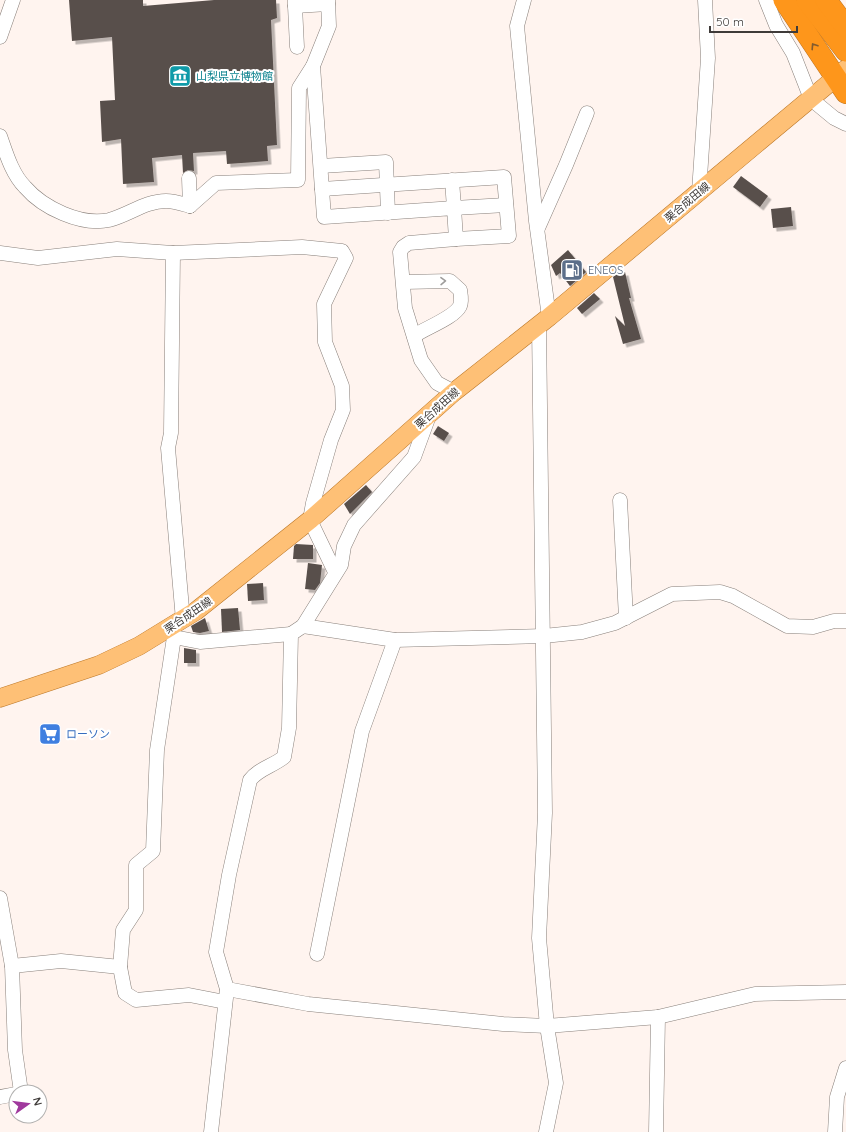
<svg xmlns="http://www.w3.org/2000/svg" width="846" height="1132" viewBox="0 0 846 1132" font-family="Quicksand,'Noto Sans JP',sans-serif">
<defs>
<filter id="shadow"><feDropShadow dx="3.5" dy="3.5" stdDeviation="0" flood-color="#0004"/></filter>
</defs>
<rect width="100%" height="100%" fill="#fff4ef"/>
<g fill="#59504c" filter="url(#shadow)">
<polygon points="69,0 143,0 143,6 214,0 276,0 277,18 271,20 277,145 267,146 268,161 227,164 226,151 193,153 194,171 188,170 183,173 182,155 152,158 154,182 123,184 121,139 102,142 100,101 115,100 112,37 72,41"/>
<polygon points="741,176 768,196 760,207 733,187"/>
<polygon points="791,207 793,226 773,228 771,209"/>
<polygon points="568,250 586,272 570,286 560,273 556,276 551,265"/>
<polygon points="625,272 631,298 629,298 641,339 623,344 615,316 625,326 613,277 618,273"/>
<polygon points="594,293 600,299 582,314 577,308"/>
<polygon points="438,426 449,433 444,441 433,434"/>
<polygon points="366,485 372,492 350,514 344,504"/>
<polygon points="296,544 313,545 313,559 293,559 294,546"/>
<polygon points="308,563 322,565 320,583 315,590 305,589"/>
<polygon points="263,583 264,600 248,601 247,584"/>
<polygon points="238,608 240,630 222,632 221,609"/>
<polygon points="205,618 209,631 200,633 193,632 191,626"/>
<polygon points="184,648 196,650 196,663 184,663"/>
</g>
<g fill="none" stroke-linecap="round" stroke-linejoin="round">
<g stroke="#89807b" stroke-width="15">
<g id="minor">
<polyline points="295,0 295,6 328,4"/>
<polyline points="328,0 329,26 313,66 324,217 454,208 456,239 409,243 403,247 400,252 405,308 421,360 437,383 454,392"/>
<polyline points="524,0 517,26 536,221 549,317"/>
<polyline points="766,0 776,25 793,53 811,99 834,118 846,124"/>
<polyline points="295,6 297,47"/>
<polyline points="0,37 13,0"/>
<path d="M0,136C6,153 12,174 25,187C43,208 81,226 109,220C129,215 145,201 166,201C174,201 183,204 190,206"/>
<polyline points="321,166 386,162 388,213"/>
<polyline points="189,178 190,206"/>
<polyline points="452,180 454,208 506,205"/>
<polyline points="322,189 504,177 509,236 456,239"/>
<polyline points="699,192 708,58 705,0"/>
<polyline points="190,206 216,183 298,180 299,88 313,66"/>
<polyline points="538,228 566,165 587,113"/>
<polyline points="0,253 38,258 117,249 173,253 302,247 342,251 346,258 324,304 325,342 342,386 343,410 331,440 313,503 310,520 335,572"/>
<polyline points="173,253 171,433 168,448 183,620"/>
<path d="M404,282L450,281L460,290C461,296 462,301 460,306C454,318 425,328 414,336"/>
<polyline points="539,325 545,813 539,938 547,1026 556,1083 546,1132"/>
<polyline points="620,500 626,618"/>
<polyline points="303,626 395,640 544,636 582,632 615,623 672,594 720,592 733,596 787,626 813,627 834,621 846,621"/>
<polyline points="0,898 12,966 15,1050 21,1092"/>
<polyline points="317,954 362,731 395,640"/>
<polyline points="12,966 61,961 120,967 125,993 136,1000 189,995 225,1002"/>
<polyline points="120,967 123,930 136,910 136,865 153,851 157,750 174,637 200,642 291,634"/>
<polyline points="227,989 308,1004 503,1024 547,1026 658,1017 755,994 846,992"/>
<polyline points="0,1097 16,1094"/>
<path d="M211,1132L227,989L216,952L229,875L250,780C258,769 273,766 284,757L289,728L291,634L303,626L341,565L344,546L354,525L414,457L429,416"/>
<polyline points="656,1132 658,1017"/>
<polyline points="835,1132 837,1097 846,1068"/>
</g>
</g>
<g stroke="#bb7626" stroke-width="19">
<polyline id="major" points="0,698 99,665 139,646 196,611 310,520 454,392 549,317 846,69"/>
</g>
<g stroke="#bb7626" stroke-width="22">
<g id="highway">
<polyline points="784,0 846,93"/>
<polyline points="807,0 846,51"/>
<polyline points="826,0 846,27"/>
</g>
</g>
<use href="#minor" stroke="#fff" stroke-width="14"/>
<use href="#major" stroke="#fec076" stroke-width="18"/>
<use href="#highway" stroke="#fe961b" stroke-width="21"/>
</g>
<defs><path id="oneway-chevron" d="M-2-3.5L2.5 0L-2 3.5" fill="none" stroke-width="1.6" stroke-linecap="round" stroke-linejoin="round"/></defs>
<use stroke="#825b2e" href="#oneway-chevron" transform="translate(814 46) rotate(-123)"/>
<use stroke="#9f9d9c" href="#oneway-chevron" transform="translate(443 281) rotate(-1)"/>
<defs>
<g id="museum-square" transform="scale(1.15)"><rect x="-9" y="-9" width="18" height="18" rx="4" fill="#0f9aa8" stroke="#fff"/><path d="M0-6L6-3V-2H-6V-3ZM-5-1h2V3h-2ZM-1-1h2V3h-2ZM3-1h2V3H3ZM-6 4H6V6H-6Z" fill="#fff"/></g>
<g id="fuel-square" transform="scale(1.15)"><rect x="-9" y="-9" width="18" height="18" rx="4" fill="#5c6f8a" stroke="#fff"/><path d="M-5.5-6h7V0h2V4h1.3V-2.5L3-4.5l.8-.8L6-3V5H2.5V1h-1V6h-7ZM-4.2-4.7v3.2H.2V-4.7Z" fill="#fff"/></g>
<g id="supermarket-square" transform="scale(1.15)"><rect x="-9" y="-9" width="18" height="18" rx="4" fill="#3f7fe0" stroke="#fff"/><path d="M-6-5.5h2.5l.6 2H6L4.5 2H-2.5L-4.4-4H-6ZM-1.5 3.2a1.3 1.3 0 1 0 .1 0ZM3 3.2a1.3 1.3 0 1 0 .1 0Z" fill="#fff"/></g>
</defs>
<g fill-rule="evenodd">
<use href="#museum-square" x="180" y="76"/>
<use href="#fuel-square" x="572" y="270"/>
<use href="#supermarket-square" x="50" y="734"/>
</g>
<g text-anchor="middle" stroke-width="4" stroke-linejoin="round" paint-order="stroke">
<g font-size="11" fill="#0d838f" stroke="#fff" text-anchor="start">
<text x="196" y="80">山梨県立博物館</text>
</g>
<g font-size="11" fill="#3f3b39" stroke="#fff">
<text transform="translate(687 202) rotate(-40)" y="4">栗合成田線</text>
<text transform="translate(437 408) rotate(-42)" y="4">栗合成田線</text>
<text transform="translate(188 615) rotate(-34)" y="4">栗合成田線</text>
</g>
<g font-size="11" fill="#4e5e75" stroke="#fff" text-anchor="start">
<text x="588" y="274">ENEOS</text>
</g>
<g font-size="11" fill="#366cbe" stroke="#fff" text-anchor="start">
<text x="66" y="738">ローソン</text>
</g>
</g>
<g transform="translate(28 1104) rotate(76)"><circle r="19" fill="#ffffff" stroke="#b2b1b0"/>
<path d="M0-3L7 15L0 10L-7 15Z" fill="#a0399d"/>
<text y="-6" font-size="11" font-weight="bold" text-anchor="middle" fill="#3f3b39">N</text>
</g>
<path d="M710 26v6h87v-6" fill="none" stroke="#3f3b39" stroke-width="2"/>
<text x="716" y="26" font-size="12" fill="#3f3b39" stroke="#ffffff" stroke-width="3" paint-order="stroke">50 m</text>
</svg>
